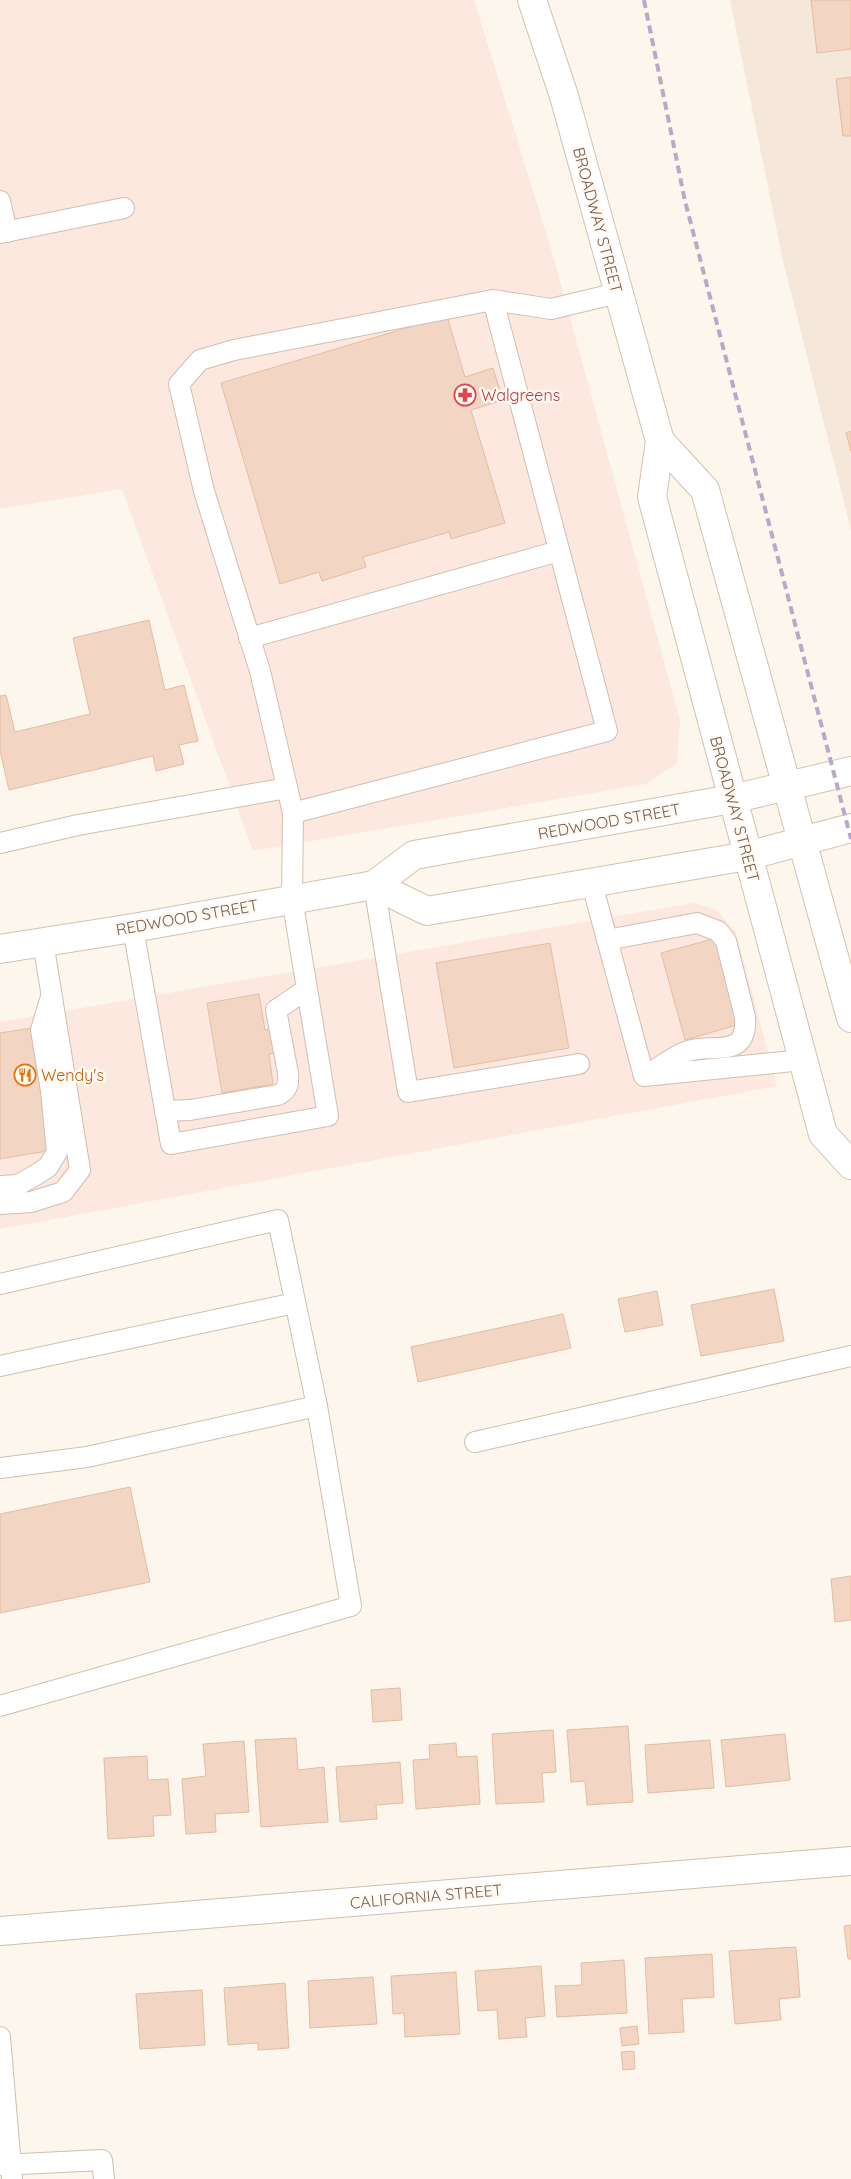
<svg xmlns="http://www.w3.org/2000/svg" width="851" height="2179" viewBox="0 0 851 2179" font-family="Quicksand,sans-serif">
<rect width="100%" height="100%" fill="#fdf6ec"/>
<polygon fill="#f5e8da" points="730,0 851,0 851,530 783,261"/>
<g fill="#fde8e0">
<polygon points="0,0 474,0 552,252 680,720 677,763 646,784 253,851 122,489 0,509"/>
<polygon points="693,903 716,909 736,932 777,1086 0,1229 0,1022"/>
</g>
<g fill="#f3d5c3" stroke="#e6bba3">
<polygon points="811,0 851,0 851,49 817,53"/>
<polygon points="851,77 851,136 843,136 836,79"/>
<polygon points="447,316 465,377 493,368 503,400 471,410 505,523 451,539 449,532 363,557 366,567 322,581 319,572 280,584 221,383"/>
<polygon points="851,431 851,451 846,433"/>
<polygon points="149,620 165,690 184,685 198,741 179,745 184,764 156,771 153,756 9,790 0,751 0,696 6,695 15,732 90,714 73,638"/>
<polygon points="720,937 744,1023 685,1040 661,953"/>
<polygon points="550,943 569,1048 454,1068 436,963"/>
<polygon points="259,994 265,1030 274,1028 278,1053 269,1054 273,1084 222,1093 207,1003"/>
<polygon points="32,1028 53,1150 0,1159 0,1033"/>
<polygon points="774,1289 784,1341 701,1356 691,1305"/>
<polygon points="657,1291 663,1325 625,1332 618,1299"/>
<polygon points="563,1314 571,1348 418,1382 411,1347"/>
<polygon points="130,1487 150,1582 0,1613 0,1514"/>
<polygon points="851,1576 851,1620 835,1622 831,1579"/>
<polygon points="400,1688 402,1720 373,1722 371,1690"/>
<polygon points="628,1726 633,1802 587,1805 585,1781 571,1782 567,1730"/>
<polygon points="553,1730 556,1772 542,1773 544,1802 496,1804 492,1734"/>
<polygon points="785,1734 790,1780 726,1787 721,1740"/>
<polygon points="296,1738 298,1770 324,1767 328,1822 261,1827 255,1740"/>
<polygon points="710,1740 714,1788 648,1793 645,1745"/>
<polygon points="244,1741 249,1812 215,1814 216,1832 186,1834 182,1779 206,1776 203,1744"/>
<polygon points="456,1743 457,1757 477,1756 480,1804 416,1809 413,1760 430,1759 429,1745"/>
<polygon points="147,1756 148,1780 168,1779 171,1815 153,1816 154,1836 108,1839 104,1758"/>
<polygon points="400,1762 403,1803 376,1805 377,1819 340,1822 336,1767"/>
<polygon points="851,1925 851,1959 848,1959 844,1926"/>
<polygon points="796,1947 800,1997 779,1999 781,2020 735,2024 729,1951"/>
<polygon points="712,1954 714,1997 682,1999 684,2032 649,2034 645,1958"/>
<polygon points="624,1960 627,2013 557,2017 555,1986 582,1985 581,1963"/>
<polygon points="541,1966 545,2016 525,2018 527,2037 499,2039 497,2010 478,2011 475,1971"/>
<polygon points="456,1972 460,2034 405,2037 404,2013 393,2014 391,1976"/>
<polygon points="373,1977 377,2024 310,2028 308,1981"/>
<polygon points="285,1983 289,2048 258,2050 258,2043 228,2045 224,1988"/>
<polygon points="202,1990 205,2045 140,2049 136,1994"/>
<polygon points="637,2026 639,2044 622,2046 620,2028"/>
<polygon points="634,2051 635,2069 623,2070 621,2052"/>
</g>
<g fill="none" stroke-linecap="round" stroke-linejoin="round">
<g stroke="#d1beb0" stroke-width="22">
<g id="lane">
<polyline points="0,201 7,232"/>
<polyline points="0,233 124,208"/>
<polyline points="249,638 559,551"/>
<polyline points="293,813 607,731 493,300"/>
<polyline points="0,843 78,825 287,788"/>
<polyline points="592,884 644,1076 803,1060"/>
<polyline points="374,885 408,1092 579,1064"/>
<polyline points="133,928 171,1144 328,1116 292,898 293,813 260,671 204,491 179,384 200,360 234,350 493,300 551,309 618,293"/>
<path d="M607,940L697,923L718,931L726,941L745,1017C748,1060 713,1043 688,1051C675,1055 662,1066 650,1073"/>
<path d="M165,1111L190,1110L278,1095C288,1090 289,1084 288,1073L276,1010L307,989"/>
<polyline points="0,1186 18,1185 34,1176 48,1167 57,1152 51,1091 41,1030 50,1000"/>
<polyline points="0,1204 31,1202 63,1192 80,1170 43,942"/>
<polyline points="0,1284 278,1220 317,1406 351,1606 0,1706"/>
<polyline points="0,1366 295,1303"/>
<polyline points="475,1442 851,1356"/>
<polyline points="0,1468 87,1457 317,1406"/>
<polyline points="0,2037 12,2179"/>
<polyline points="0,2165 102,2160 104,2179"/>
</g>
</g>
<g stroke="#d1beb0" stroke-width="30">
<polyline id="street" points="0,1931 851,1861"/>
</g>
<g stroke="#d6c0b0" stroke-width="30">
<g id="secondary">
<polyline points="532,0 564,96 660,441 652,497 823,1134 851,1165"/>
<polyline points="660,441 705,490 851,1018"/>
<polyline points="374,885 427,911 747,856 851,828"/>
<polyline points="0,949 133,928 374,885 414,855 732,799 851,771"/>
</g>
</g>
<use href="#lane" stroke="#fff" stroke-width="20"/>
<use href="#street" stroke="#fff" stroke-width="28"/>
<use href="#secondary" stroke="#fff" stroke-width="28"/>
<polyline stroke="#b9a8c9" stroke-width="4" stroke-dasharray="8 5" stroke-linecap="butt" points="644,0 685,201 851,839"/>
</g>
<defs>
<g id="pharmacy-ring" transform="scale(1.125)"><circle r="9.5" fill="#fffaf3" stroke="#e0444e" stroke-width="1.5"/><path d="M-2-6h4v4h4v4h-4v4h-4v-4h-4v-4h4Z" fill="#e0444e"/></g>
<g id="restaurant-ring" transform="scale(1.125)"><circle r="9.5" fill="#fffaf3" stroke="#e8710a" stroke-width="1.5"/><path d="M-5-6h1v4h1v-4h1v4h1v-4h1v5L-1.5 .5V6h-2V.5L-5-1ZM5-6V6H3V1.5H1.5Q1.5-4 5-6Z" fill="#e8710a"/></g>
</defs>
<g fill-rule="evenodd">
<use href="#pharmacy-ring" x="465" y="395"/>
<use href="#restaurant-ring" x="25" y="1075"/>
</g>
<g text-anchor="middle" stroke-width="5" stroke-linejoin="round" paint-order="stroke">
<g font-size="16" fill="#7a5c4d" stroke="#fffaf3">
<text transform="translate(598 220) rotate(75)" y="6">BROADWAY STREET</text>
<text transform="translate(735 809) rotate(75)" y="6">BROADWAY STREET</text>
<text transform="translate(609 821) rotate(-10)" y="6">REDWOOD STREET</text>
<text transform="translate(187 917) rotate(-10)" y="6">REDWOOD STREET</text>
<text transform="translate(426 1896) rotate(-5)" y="6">CALIFORNIA STREET</text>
</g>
<g font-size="16" fill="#be3a42" stroke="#fffaf3" text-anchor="start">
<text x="481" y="401">Walgreens</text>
</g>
<g font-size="16" fill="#c56008" stroke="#fffaf3" text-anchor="start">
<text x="41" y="1081">Wendy's</text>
</g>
</g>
</svg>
